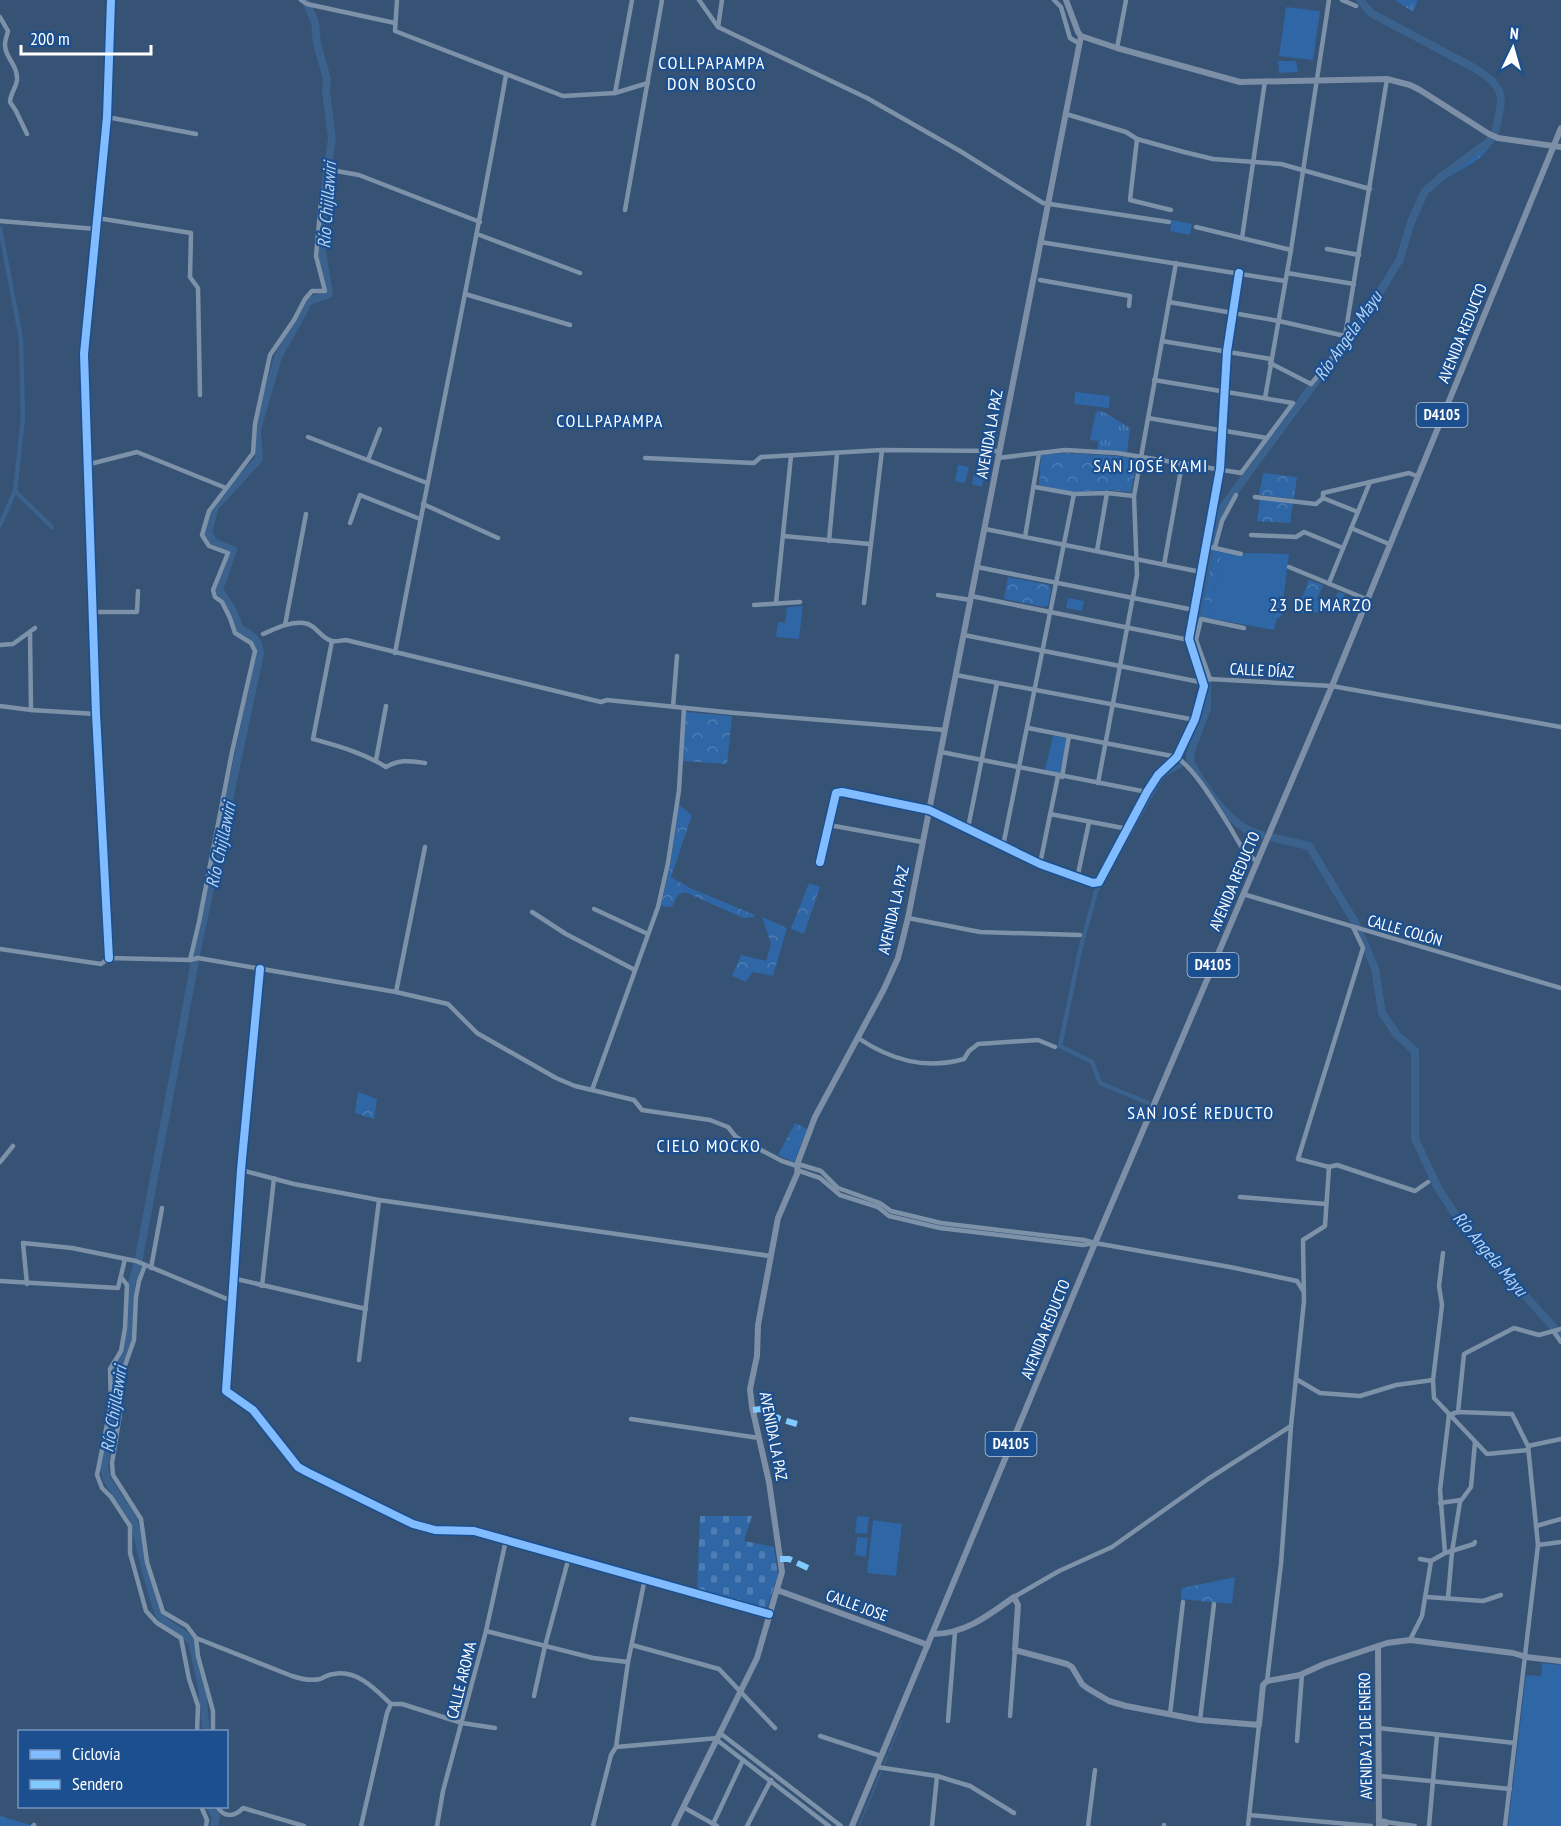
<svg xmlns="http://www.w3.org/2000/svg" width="1561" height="1826" viewBox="0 0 1561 1826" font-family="'PT Sans Narrow',sans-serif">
<defs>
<pattern id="grass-tufts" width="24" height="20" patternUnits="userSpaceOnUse" patternTransform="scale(1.5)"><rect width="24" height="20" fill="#2f66a5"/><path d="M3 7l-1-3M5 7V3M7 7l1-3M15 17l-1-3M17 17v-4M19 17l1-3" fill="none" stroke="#4e7db2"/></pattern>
<pattern id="forest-crowns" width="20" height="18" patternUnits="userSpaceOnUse" patternTransform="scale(1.5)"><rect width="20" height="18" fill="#2f66a5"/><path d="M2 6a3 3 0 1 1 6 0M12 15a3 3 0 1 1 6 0" fill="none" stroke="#4e7db2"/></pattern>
<pattern id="cemetery-stones" width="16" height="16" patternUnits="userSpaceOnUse" patternTransform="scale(1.5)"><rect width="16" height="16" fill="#2f66a5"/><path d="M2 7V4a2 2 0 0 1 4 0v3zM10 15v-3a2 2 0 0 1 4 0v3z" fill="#4e7db2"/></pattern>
</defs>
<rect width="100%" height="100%" fill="#365274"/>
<g fill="url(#grass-tufts)">
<polygon points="1395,0 1418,0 1413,12"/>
<path d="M1493,140C1484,162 1462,167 1444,180C1439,184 1434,189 1430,193C1437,176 1478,154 1493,140Z"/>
<polygon points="1096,411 1104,412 1130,428 1127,452 1098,450 1098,441 1090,440"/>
</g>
<g fill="url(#forest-crowns)">
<polygon points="1066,453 1117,456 1137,459 1131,492 1109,490 1073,492 1039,485 1041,455"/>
<polygon points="1263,473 1297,477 1294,499 1259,495"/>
<polygon points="1260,499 1293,503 1290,523 1257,521"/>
<polygon points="1208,547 1222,552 1209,618 1200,618 1198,622 1194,622"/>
<polygon points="1008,577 1049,585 1051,589 1048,606 1044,607 1004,599"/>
<polygon points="1309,580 1323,585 1317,599 1332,605 1338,592 1345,594 1339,607 1320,612 1296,613"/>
<polygon points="685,712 732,716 727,764 683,761"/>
<polygon points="679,805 692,815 671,877 690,888 755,915 754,917 743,918 685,892 678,895 672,907 661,906 671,861"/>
<polygon points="809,883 820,887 804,934 791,929"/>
<polygon points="762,917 787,928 773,976 753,972 746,982 732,976 741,955 766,961 771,944"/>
<polygon points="358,1092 377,1099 374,1119 355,1113"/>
<polygon points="795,1123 807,1129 794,1162 778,1155"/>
<polygon points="1235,1577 1232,1604 1181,1599 1182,1588"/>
<polygon points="0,1816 31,1825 31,1826 0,1826"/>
</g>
<polygon fill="url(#cemetery-stones)" points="700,1516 752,1516 744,1541 774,1547 778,1575 766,1611 697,1591"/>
<g fill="#2f66a5">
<polygon points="1286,7 1320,11 1313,60 1279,56"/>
<polygon points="1278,61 1296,61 1298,72 1279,73"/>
<polygon points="1172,220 1192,224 1190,235 1170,231"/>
<polygon points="1075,392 1110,396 1109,408 1074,404"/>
<polygon points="1123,461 1134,463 1131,478 1120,476"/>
<polygon points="958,465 969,467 965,483 955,481"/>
<polygon points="975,468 986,470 982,487 972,484"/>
<polygon points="1222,552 1244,556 1245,553 1289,554 1281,617 1277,618 1274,630 1209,618"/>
<polygon points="1308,588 1319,592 1312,609 1301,605"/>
<polygon points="1068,598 1084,601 1082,611 1066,608"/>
<polygon points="803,606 799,639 776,637 778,622 785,623 787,607"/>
<polygon points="1053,736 1067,738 1060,773 1045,770"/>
<polygon points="792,1135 800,1139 793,1154 785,1150"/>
<polygon points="857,1516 869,1517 867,1534 855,1533"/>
<polygon points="873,1520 902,1524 896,1576 867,1573"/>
<polygon points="857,1537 868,1538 866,1557 855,1555"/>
<polygon points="1227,1582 1230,1595 1211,1599 1208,1586"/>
<polygon points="1542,1663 1561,1665 1561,1826 1508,1826 1526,1675 1541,1676"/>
</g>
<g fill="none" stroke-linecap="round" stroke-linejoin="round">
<g stroke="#3b618d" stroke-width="1.5">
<polyline points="889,1752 902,1721"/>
<polyline points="884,1765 887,1757"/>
<polyline points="859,1826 881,1772"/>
</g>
<g stroke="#3b618d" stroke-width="4.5">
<polyline points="0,228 21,339 23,418 15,491 0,525"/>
<polyline points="15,491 52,527"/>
<polyline points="1148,1103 1100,1083 1092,1062 1060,1046 1081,946 1096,892 1159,781 1163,775 1181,765"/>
</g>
<g stroke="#3b618d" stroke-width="8">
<path d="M1360,0L1371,13L1476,69C1509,90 1502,99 1495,133"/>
<polyline points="1332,360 1368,312 1400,259 1411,222 1425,191 1442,176 1491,140"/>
<polyline points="1212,542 1216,524 1223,507 1320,376"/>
<polyline points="1205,676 1193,639 1210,550"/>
<path d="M1207,683V708L1190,754L1191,764C1206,790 1231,828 1261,835"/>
<polyline points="1274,838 1309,846 1355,922 1375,968 1382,1013 1397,1035 1415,1051 1415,1139 1438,1188 1464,1228 1556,1330"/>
<polyline points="1560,1336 1561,1337"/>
<path d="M206,1732L202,1688L192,1642L184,1634L164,1621L158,1612L147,1575L133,1518L107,1480L104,1468L108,1441L116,1415V1369L129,1344L131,1285L138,1263L198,945L260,654C260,640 252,635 240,629L232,609L219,590L233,550L215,543L208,533L215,507L259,459L257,430L278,357L309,301L329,294L322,252L326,180L332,138L326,91L327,79L317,44L315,22L305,0"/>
<polyline points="210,1806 216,1817 214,1826"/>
</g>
<g stroke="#7d92a8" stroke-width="4.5">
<polyline points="301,0 307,4 395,23"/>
<polyline points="397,0 395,31 563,96 615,93 648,83"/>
<polyline points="699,0 718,27 867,98 960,151 1043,203 1169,222"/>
<polyline points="1054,0 1061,7 1070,38 1080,44"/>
<polyline points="1342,0 1356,6"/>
<path d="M0,17L8,31C7,35 5,40 5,45C5,58 18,65 17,80C16,88 10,94 10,102L16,111L27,134"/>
<polyline points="718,27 722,0"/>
<polyline points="1117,48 1126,0"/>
<polyline points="615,93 632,0"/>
<polyline points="1066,114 1126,132 1137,139 1184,152 1213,159 1281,164 1370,189"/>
<polyline points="107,117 196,134"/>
<polyline points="1137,139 1130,200 1171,210"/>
<polyline points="331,170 359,175 480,222"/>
<polyline points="625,210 662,0"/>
<polyline points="97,218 191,233 190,277 198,288 200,395"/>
<polyline points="0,221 96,229"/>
<polyline points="1196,227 1291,250"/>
<polyline points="477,234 580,273"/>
<polyline points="1242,238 1265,81"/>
<polyline points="1040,242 1285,281"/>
<polyline points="1327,249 1359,255"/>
<polyline points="1287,273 1354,284"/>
<polyline points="1040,280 1130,296 1129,306"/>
<polyline points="465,294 570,325"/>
<polyline points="1169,302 1279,321 1345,336"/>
<polyline points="1162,341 1271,359"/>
<polyline points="1270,363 1311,384 1330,361 1345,336 1387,79"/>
<polyline points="1265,398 1291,250 1329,0"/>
<polyline points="1148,418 1267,438"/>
<polyline points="308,437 427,483"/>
<polyline points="645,458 754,463 761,457 882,450 999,451"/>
<polyline points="998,458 1065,450 1117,453 1241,473 1293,403 1154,380"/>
<polyline points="368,460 380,429"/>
<polyline points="86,465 137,452 226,488"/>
<polyline points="1035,487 1074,494 1107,493 1134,496"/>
<polyline points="1255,497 1316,504 1323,498 1358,512"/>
<polyline points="1323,498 1323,493 1409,473 1417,476"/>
<polyline points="423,504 498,538"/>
<polyline points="350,523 360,495 420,519"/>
<polyline points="1351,528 1389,544"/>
<polyline points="985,529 1201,572"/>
<polyline points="1251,535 1296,537 1304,532 1343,548"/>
<polyline points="783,536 870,544"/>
<polyline points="1025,537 1039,453"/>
<polyline points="829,541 837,454"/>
<polyline points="1206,546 1241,554"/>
<polyline points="1215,547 1222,521 1236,495"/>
<polyline points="1097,551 1107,493"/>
<polyline points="1164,565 1182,464"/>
<polyline points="977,567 1194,610"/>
<polyline points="1289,567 1366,599"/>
<polyline points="1329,583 1370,482"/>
<polyline points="938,595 971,600"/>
<polyline points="971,596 1189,640"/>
<polyline points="776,603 791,456"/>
<polyline points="864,603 882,450"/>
<polyline points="754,605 800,602"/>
<polyline points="93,612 137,612 138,591"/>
<polyline points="285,625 306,514"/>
<polyline points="30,633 31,710"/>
<path d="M263,634C275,629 290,621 304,623C316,624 320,638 332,641C336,642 342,640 346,640L601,702L607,700L735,713L945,730"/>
<polyline points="964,635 1200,682 1210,679 1332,686 1561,727"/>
<path d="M332,641L313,739C338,746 364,753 386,767C400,759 410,761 425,763"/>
<polyline points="0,645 13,644 35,628"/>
<path d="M395,653C431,460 472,268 506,75"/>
<polyline points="956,675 1195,720"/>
<polyline points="1210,679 1196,640 1201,619 1244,628"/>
<polyline points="0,706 31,710 96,714"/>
<polyline points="673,707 677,656"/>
<path d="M1028,728L1177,757C1198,774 1214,802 1228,824C1237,838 1242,853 1257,861"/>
<polyline points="941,752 1147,792"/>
<polyline points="376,760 386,706"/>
<polyline points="1062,777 1069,736"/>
<polyline points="1098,783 1137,575 1134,496 1176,263"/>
<polyline points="1050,814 1128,829"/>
<polyline points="829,825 922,842"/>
<polyline points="968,828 997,683"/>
<polyline points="1003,846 1074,494"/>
<polyline points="820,862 836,793 842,792 929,810 1040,864 1093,883 1099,882 1147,792 1158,775 1177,757 1195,719 1204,686 1189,639 1220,469 1227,351 1239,273"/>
<polyline points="1040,864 1058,776"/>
<polyline points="1077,879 1089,822"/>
<polyline points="1243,894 1561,988"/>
<polyline points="594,909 648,934"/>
<polyline points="532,912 566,934 635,970"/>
<polyline points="908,918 980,932 1080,935"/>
<polyline points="1353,927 1363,948 1298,1159 1329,1167 1337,1165 1415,1191 1428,1182"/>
<polyline points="0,949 101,964 109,958 190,960 198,958 396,992 448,1004 477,1033 556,1078 575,1086 634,1100 642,1110 710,1120 728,1127 736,1137 782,1161 797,1166"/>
<polyline points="109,958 96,714 84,354 107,117 111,0"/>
<polyline points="190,960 199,922 232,752 255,651 251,643 235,633 230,618 222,602 215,597 213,590 228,553 209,546 202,535 209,511 253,453 255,424 270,355 294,320 305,299 312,291 325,291 316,256 322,190"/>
<polyline points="260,969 241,1170 226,1391 253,1410 298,1467 307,1472 413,1524 435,1530 474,1531 769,1614"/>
<polyline points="396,992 425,847"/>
<path d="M858,1038C891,1060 925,1070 964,1059L969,1051L978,1044L1038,1040L1055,1047"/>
<polyline points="592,1090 658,907 668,863 679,790 684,708"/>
<polyline points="0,1162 13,1146"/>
<polyline points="798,1164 821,1171 838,1188 880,1203 891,1211 941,1223 1084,1240 1095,1243 1230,1267 1297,1281 1304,1292"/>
<polyline points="241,1170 294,1184 379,1200 770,1256"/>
<polyline points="797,1170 820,1178 840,1195 878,1207 889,1216 940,1228 1083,1245 1094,1243"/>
<polyline points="1240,1197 1326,1204"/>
<polyline points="1443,1253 1439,1286 1442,1305 1433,1380 1434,1398 1487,1454 1528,1450"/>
<polyline points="145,1265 139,1281 136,1297 134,1340 122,1374 120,1414 112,1463 113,1475 141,1519 147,1562 163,1612 187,1626 196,1638 198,1656 213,1711 213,1732"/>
<polyline points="151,1268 162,1208"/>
<polyline points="121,1277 127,1285 125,1328 121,1351 110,1369 111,1405 97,1475 102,1488 111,1497 130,1526 130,1553 146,1611 157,1623 181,1638 189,1679 198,1706 197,1732"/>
<polyline points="232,1278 366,1309"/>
<polyline points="0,1281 118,1288 125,1259"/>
<polyline points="27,1284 23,1243 72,1248 136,1261 232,1301"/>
<polyline points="262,1286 274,1178"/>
<polyline points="1554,1332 1561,1342"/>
<polyline points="359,1360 379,1200"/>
<polyline points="1296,1379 1320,1393 1360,1396 1396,1385 1433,1380"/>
<polyline points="1458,1412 1464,1354 1514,1328 1539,1335 1561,1329"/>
<polyline points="1449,1415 1458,1412 1512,1414 1528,1446 1538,1545 1505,1826"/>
<polyline points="631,1419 759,1438"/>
<polyline points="1528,1446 1561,1439"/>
<polyline points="1440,1503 1461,1500"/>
<polyline points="1536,1526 1561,1519"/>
<polyline points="1538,1545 1561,1542"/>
<polyline points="1445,1553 1440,1490 1449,1415"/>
<polyline points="1420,1559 1431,1561 1445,1553 1474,1544 1475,1542"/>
<polyline points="1014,1597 1059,1571 1112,1547 1208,1479 1291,1426 1304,1301 1303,1240 1325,1226 1329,1167"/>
<polyline points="1427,1597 1483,1601 1501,1595"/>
<polyline points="1448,1598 1452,1552 1460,1502 1471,1487 1475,1442"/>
<polyline points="486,1631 593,1658 628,1662"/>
<path d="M196,1638L292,1676C301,1679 311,1681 320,1679C325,1677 329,1674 334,1674C357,1669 376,1690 391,1704H402L462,1723L495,1728"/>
<polyline points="1410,1640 1422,1616 1431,1561"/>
<polyline points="632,1645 719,1669 775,1728"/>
<polyline points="1267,1681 1281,1564 1291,1426"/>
<polyline points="534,1696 545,1646 569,1557"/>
<polyline points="1170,1714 1183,1602"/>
<polyline points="1010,1716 1015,1650"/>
<polyline points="1200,1720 1214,1604"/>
<polyline points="948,1721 955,1632"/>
<polyline points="1378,1728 1515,1743"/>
<polyline points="720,1733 841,1826"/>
<polyline points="820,1736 881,1756"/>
<polyline points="717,1740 829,1826"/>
<polyline points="1297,1741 1302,1674"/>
<polyline points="616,1747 718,1738"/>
<polyline points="877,1767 937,1776 970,1786 1014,1813"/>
<polyline points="1380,1776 1510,1789"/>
<polyline points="201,1806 207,1820 206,1826"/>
<path d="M217,1806C223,1818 235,1817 243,1808L304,1826"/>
<polyline points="683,1807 717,1826"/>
<polyline points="1249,1815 1371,1826"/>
<polyline points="1386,1822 1415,1826"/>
<polyline points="713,1824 743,1760"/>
<polyline points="33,1826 34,1825"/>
<polyline points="361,1826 387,1713 391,1704"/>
<polyline points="437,1826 443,1791 486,1631 506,1540"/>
<polyline points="593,1826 611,1755 616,1747 628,1662 645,1578"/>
<polyline points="747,1826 771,1780"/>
<polyline points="932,1826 937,1776"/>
<polyline points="1088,1826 1095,1770"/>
<polyline points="1164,1826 1164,1825"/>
<polyline points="1248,1826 1259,1725"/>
<polyline points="1429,1826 1437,1735"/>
</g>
<g stroke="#7d8ea7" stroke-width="6">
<polyline points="1081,36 1117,48 1240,82 1387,79 1410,85 1420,90 1489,134 1498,138 1561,147"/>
<polyline points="777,1590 928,1645"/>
<path d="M933,1634C965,1634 989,1615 1014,1597L1018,1605L1015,1650L1067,1664L1072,1667L1082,1684L1087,1688L1109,1701L1126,1706L1200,1720L1259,1725L1263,1685L1267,1681L1300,1675L1324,1664L1387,1643L1410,1640L1513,1653L1526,1657L1561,1661"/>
<polyline points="1378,1646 1379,1826"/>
<polyline points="1380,1821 1386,1822 1385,1826"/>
<polyline points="674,1826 757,1658 782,1572 769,1482 752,1407 750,1389 757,1356 758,1325 778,1218 797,1174 798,1162 815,1117 884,989 898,958 908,918 1081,36 1078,32 1066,0"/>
<polyline points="852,1826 1095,1243 1332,686 1561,128"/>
</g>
<g stroke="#80caff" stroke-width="6" stroke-dasharray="12 6" stroke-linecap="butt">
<polyline points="753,1410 761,1409 780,1419 797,1424"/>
<polyline points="780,1559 789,1559 810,1569"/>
</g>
<g stroke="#1b4f8f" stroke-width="11">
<g id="cycleway">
<polyline points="820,862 836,793 842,792 929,810 1040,864 1093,883 1099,882 1147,792 1158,775 1177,757 1195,719 1204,686 1189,639 1220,469 1227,351 1239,273"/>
<polyline points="109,958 96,714 84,354 107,117 111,0"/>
<polyline points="260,969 241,1170 226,1391 253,1410 298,1467 307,1472 413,1524 435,1530 474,1531 769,1614"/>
</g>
</g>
<use href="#cycleway" stroke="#80bcff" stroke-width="8"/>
</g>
<g text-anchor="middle" stroke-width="4.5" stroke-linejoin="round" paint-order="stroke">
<g fill="#1b4f8f" stroke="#bbcadd" stroke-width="1.5">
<rect x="1416.5" y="403" width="51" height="24" rx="4.5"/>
<rect x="1187.5" y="953" width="51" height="24" rx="4.5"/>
<rect x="985.5" y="1432" width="51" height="24" rx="4.5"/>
</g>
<g font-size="15" font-weight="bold" fill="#fff">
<text x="1442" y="420">D4105</text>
<text x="1213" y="970">D4105</text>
<text x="1011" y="1449">D4105</text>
</g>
<g font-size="16" fill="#fff" stroke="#1b4f8f">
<text transform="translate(1462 333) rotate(-68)" y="6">AVENIDA REDUCTO</text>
<text transform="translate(989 434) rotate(-80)" y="6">AVENIDA LA PAZ</text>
<text transform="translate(1262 670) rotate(3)" y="6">CALLE DÍAZ</text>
<text transform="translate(1234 881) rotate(-67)" y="6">AVENIDA REDUCTO</text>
<text transform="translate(893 910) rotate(-77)" y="6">AVENIDA LA PAZ</text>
<text transform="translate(1405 930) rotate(16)" y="6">CALLE COLÓN</text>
<text transform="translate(1045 1329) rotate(-68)" y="6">AVENIDA REDUCTO</text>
<text transform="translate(774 1436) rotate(79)" y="6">AVENIDA LA PAZ</text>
<text transform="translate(857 1605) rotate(20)" y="6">CALLE JOSE</text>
<text transform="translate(461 1680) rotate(-76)" y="6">CALLE AROMA</text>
<text transform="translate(1365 1736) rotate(-91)" y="6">AVENIDA 21 DE ENERO</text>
</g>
<g font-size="18" letter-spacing="1.5" fill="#fff" stroke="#1b4f8f">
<text x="712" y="69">COLLPAPAMPA<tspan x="712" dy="21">DON BOSCO</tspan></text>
<text x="610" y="427">COLLPAPAMPA</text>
<text x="1151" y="472">SAN JOSÉ KAMI</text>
<text x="1321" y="611">23 DE MARZO</text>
<text x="1201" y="1119">SAN JOSÉ REDUCTO</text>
<text x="709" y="1152">CIELO MOCKO</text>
</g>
<g font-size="18" font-style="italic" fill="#b5d3f5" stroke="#1b4f8f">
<text transform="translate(327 205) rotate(-86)" y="6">Río Chijllawiri</text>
<text transform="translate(1348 336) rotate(-55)" y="6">Río Angela Mayu</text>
<text transform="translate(221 845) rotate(-78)" y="6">Río Chijllawiri</text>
<text transform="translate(1490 1254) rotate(50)" y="6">Río Angela Mayu</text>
<text transform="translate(114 1409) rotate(-81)" y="6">Río Chijllawiri</text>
</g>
</g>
<rect x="18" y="1730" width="210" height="78" fill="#1b4f8f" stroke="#7695bc" stroke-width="1.5"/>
<rect x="30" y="1750" width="30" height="9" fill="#80bcff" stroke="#7695bc" stroke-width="1.5"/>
<text x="72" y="1760" font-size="18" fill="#ffffff">Ciclovía</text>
<rect x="30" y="1780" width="30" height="9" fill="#80caff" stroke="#7695bc" stroke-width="1.5"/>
<text x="72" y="1790" font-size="18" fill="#ffffff">Sendero</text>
<g transform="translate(1513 48) rotate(5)" stroke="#1b4f8f" stroke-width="4.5" paint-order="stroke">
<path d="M0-4.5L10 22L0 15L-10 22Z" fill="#ffffff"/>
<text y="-9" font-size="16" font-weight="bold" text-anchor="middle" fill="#ffffff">N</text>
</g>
<path d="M21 45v9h130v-9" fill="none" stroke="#ffffff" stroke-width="3"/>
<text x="30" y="45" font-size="18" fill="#ffffff" stroke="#1b4f8f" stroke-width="4.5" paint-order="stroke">200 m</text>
</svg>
